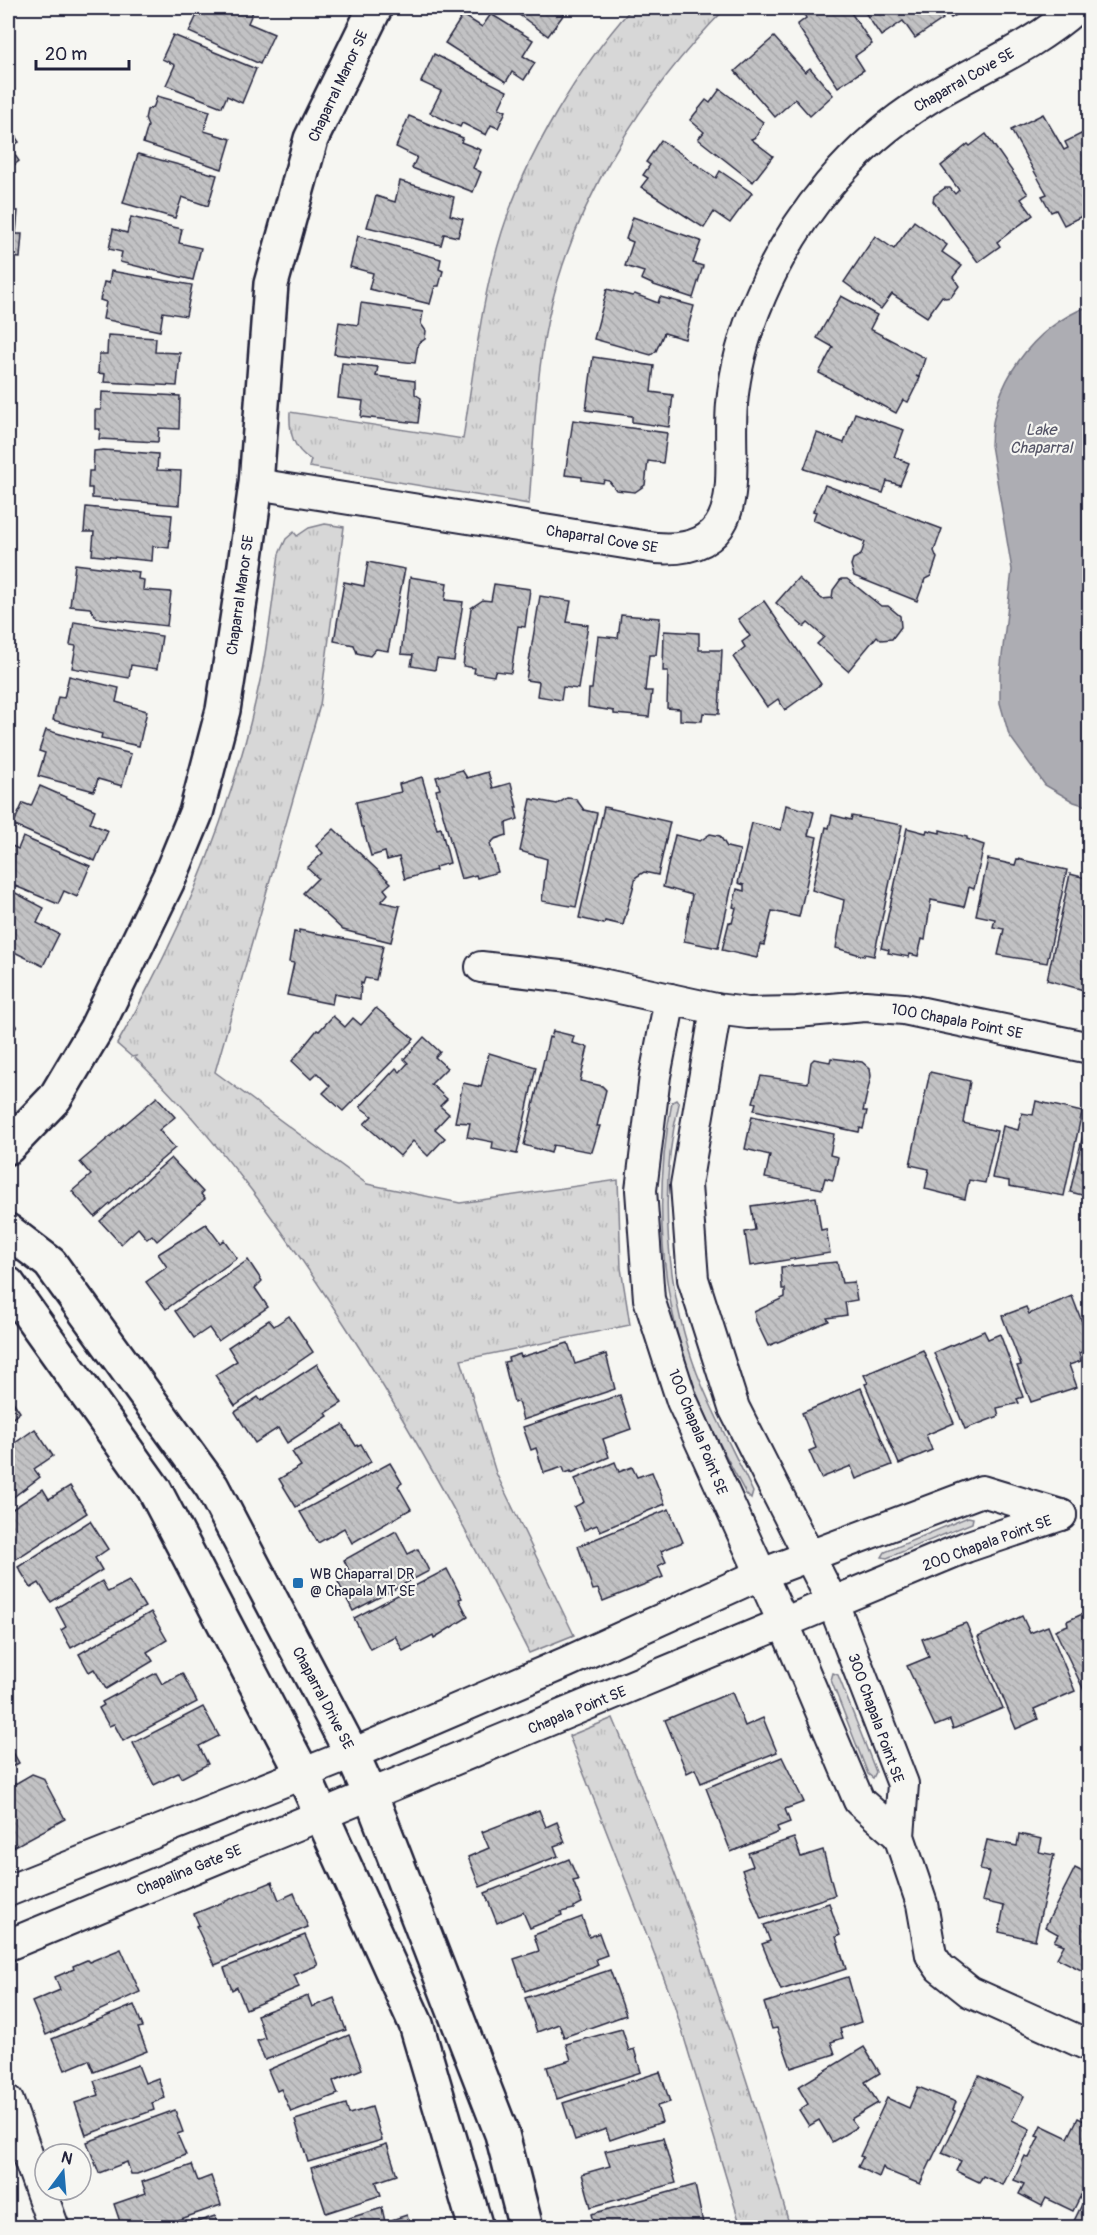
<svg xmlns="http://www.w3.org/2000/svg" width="1097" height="2235" viewBox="0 0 1097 2235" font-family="Pangolin,sans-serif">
<defs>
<pattern id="park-tufts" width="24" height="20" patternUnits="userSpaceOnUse" patternTransform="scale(1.5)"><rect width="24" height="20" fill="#d7d7d7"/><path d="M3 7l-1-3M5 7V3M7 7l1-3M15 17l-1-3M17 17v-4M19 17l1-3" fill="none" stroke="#b8b8b9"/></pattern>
<pattern id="building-back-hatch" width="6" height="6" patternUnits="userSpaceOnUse" patternTransform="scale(1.5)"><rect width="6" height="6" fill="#c2c2c4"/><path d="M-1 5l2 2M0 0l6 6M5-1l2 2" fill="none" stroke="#a6a6a9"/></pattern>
</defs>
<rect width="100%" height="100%" fill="#f6f6f2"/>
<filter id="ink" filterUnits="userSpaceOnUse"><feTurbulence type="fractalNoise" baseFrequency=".0167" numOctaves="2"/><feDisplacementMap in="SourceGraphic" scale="12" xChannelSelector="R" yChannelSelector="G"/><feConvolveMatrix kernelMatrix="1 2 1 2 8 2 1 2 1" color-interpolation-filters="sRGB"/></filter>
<g filter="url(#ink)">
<g fill="#d7d7d7" stroke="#7c7c89" stroke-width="1.5">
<path d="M676,1100L679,1104C658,1188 666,1291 697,1373C713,1414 734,1452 753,1492L751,1499L746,1494C727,1458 708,1423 694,1386C660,1296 653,1197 672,1102Z"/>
<polygon points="968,1517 973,1518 972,1523 887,1558 882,1557 885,1552"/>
<polygon points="833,1673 838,1675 876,1772 873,1778 868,1774 831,1680"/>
</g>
<g fill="url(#park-tufts)" stroke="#7c7c89" stroke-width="1.5">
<path d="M632,8H726C643,92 573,203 548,319C535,380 534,443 529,504L309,467L311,460C293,449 289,433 290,412L463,439C474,370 481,299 502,232C526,155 579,67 632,8Z"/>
<path d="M325,524L344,527L320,705L215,1072L367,1184L460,1203L618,1180L621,1268L630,1325L461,1360L496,1473L574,1635L529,1653C474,1544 416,1436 350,1333C286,1233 220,1140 135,1058L136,1056L132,1057L117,1044C184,929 234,807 261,676C269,636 273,595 279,554L286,539L294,532L297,536L309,528Z"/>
<path d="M613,1718C683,1885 742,2053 790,2227H741L674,2004L569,1736Z"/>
</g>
<path fill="#adadb3" stroke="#757583" stroke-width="1.5" d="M1089,306V807L1074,802L1045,785L1009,735L1000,703V673L1012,570L991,445C992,383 1032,328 1089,306Z"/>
<g fill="url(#building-back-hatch)" stroke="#22223b" stroke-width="1.5">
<polygon points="197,8 254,9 248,23 274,34 260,64 189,32 197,15 194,13"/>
<polygon points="510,8 566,8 562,13 564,14 548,36"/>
<polygon points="848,8 872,44 855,56 864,70 838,87 797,25 806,18 801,8"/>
<polygon points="862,8 935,8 943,19 915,38 903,21 881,36"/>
<polygon points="944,8 968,8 951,18"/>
<polygon points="491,14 533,40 523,56 535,63 524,80 512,72 506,82 445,43 463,15 482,27"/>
<polygon points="173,35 256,69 242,103 227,96 222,107 166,85 175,65 162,59"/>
<polygon points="774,37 805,72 810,68 833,95 810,116 795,99 775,117 735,71"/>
<polygon points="434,54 507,91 499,108 506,111 498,128 491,125 486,135 462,123 460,127 430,113 441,91 421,82"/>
<polygon points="720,89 763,122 756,137 751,139 773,156 753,182 698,139 704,132 690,120 706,100 710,103"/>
<polygon points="157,96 210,111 204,131 231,139 222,169 143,143 148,126 145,119 147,110 154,106"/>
<polygon points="1043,114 1064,150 1068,148 1065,142 1085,132 1090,141 1090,219 1085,221 1082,216 1064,225 1056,210 1051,212 1042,196 1047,194 1011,130"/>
<polygon points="409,116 463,138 461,142 481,150 473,168 481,172 473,192 412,168 417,157 396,147"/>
<polygon points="8,126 19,142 10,148 19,161 8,170"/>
<polygon points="986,134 1028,194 1021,199 1033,215 997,242 1000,246 978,262 933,201 934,196 945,188 950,188 955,194 959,190 941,166 968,144 970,146"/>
<polygon points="661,140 716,178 720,171 752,193 730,223 714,212 704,228 641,187 648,178 643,175 650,165 646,162"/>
<polygon points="138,154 217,175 208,206 182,197 175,218 123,203"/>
<polygon points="400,181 454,197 450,215 463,219 458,237 444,234 441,245 367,227 376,196 395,202"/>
<polygon points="8,210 18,211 16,234 22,234 20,258 8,257"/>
<polygon points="131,217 182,229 179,243 201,248 193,280 120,262 122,252 109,249 113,229 127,233"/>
<polygon points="633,217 701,241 693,263 703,266 693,298 654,285 641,279 644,272 625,266 633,242 626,239"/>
<polygon points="914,221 947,245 942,252 962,266 953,277 959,286 951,297 945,298 942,296 927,317 892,294 881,309 844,282 875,236 894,249"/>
<polygon points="358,236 441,259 439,269 443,271 439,286 435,286 430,304 369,289 373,273 350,267"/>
<polygon points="111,271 192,285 186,316 163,312 160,331 103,319 106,302 100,300 104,282 109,283"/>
<polygon points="607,289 632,296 635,294 658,303 660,297 694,306 685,339 664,333 656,351 651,355 594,339"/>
<polygon points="841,296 877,315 870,329 925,358 919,377 916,376 920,378 908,402 903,400 896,413 819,373 833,347 817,338"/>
<polygon points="361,303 423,312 421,324 426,331 425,339 418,344 415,363 334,354 339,322 358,325"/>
<polygon points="108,335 156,338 155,352 180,353 177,386 104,382 105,374 98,373 99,354 107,354"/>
<polygon points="593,357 654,366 651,392 673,395 669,427 632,422 632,416 586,410"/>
<polygon points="342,363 378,367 376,376 415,381 415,394 421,398 418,423 361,417 363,401 338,398"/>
<polygon points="102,392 180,396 179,429 159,428 158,442 99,439 100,429 95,429 95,410 101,410"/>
<polygon points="855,413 904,430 894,457 909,463 900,485 887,481 883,493 804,469 817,433 844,443"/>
<polygon points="573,420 667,433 663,463 648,461 645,485 635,492 616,490 609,481 604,480 603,483 582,480 582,477 565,475"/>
<polygon points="104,450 158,454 157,470 181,471 179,505 92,498 92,488 88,488 89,471 93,471 94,451"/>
<polygon points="825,485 942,529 934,551 937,558 931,576 925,579 917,601 854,576 851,565 853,559 861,555 865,542 813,520 816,512 813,511"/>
<polygon points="86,507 172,515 169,548 153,546 152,561 92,555 94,532 84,532"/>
<polygon points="368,562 405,569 388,651 376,649 370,656 357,653 354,645 334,641 344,582 364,586"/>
<polygon points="75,564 139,572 138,579 144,580 143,590 171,592 167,626 97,618 90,608 70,606"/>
<polygon points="410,577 447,583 445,600 463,602 454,661 437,659 435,670 411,666 413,655 401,654"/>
<polygon points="798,578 822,599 832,598 833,590 841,579 847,579 881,606 888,606 900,616 901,627 892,639 881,640 877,636 848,671 817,644 824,637 808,623 804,627 776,603"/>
<polygon points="494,584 530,589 525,627 518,626 511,673 495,671 494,676 474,673 475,668 463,666 471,608 483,600 491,601"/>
<polygon points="540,596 571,601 567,622 588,625 578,689 563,687 561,700 537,696 539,682 526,680"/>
<polygon points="764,601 821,684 785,710 778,699 767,707 733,657 745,647 742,642 750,636 738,619"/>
<polygon points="621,615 660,618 656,655 649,655 645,691 652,691 649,717 614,714 614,711 588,707 589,689 592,689 598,636 618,638"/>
<polygon points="74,622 162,636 157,669 131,665 129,678 72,668 76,646 70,645"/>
<polygon points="664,631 699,633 699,650 722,650 719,714 703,713 702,721 680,720 680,709 667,708 668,671 663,671"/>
<polygon points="69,676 119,688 116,702 147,711 139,746 101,738 102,734 53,720 58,697 64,698"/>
<polygon points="46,730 131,754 122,786 98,779 94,791 38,776 45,753 39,751"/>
<polygon points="462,770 467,778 488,772 493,788 511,783 517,807 515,807 518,819 506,823 507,835 495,839 490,844 498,872 477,878 476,875 461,879 436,790 440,789 436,777"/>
<polygon points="422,777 437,829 441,828 450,863 435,867 436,870 405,879 399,857 387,860 385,852 371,856 363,827 361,827 356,802 401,792 399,784"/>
<polygon points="40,786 95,810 90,823 108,831 95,861 13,825 23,803 31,806"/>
<polygon points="567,798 576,799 584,810 597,813 576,907 542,901 547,859 520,851 531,799 557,804"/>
<polygon points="786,805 814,812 808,835 817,837 799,917 772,911 764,945 760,944 757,958 722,950 729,922 732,923 736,908 733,907 737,889 744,891 744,885 738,883 752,823 781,830"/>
<polygon points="604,807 670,822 658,875 644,872 636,877 623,925 605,921 604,924 579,918"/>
<polygon points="832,815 851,820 852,816 902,825 874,956 865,954 864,956 836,948 844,900 812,890 826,827 829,828"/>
<polygon points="907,828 926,833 927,830 940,833 940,830 967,837 967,839 984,845 974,889 969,887 964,907 931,900 925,940 922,939 918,956 910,954 909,957 888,953 889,950 881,948"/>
<polygon points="334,829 391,883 384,889 388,894 381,902 400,906 391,942 343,930 303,893 318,878 307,868 323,853 316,846"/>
<polygon points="710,834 720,836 727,847 740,850 718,948 684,941 692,895 663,887 675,835 700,841"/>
<polygon points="23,837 90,866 77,897 64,891 58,904 8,883 10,868 8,844 18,849"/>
<polygon points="988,859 1015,865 1017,859 1067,870 1047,963 998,955 1004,929 993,927 995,919 976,915"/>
<polygon points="1070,874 1090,879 1090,978 1084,990 1047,980"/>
<polygon points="8,889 44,908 37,923 59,934 43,966 8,949"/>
<polygon points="299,930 383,946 376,980 365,978 363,984 361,983 360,999 334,994 332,1004 287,995 294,963 289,962 294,932 299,933"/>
<polygon points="376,1008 414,1039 343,1111 323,1093 330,1086 317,1073 311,1079 292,1061 317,1030 319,1031 333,1016 345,1027 353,1018 361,1025"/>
<polygon points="8,1020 17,1026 8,1040"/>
<polygon points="553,1031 574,1036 572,1043 588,1047 580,1081 602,1086 606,1090 597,1126 600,1126 592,1152 553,1145 551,1153 524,1145 549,1037 551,1038"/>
<polygon points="424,1037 440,1052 435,1057 447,1068 431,1084 447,1099 440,1106 449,1114 435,1129 445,1138 428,1156 413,1141 400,1156 364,1124 372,1116 360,1107 396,1068 400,1072 408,1063 404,1059"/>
<polygon points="489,1053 536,1067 517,1154 492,1149 493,1142 467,1137 470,1123 455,1122 463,1083 481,1087"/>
<polygon points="831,1058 862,1062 870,1069 871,1076 863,1111 867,1111 863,1129 860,1128 859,1132 754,1110 756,1103 753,1102 761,1076 808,1083 811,1062 814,1059 830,1062"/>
<polygon points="930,1072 970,1081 963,1123 997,1131 985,1183 969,1180 965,1199 925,1189 929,1169 910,1165"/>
<polygon points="157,1097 175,1117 159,1130 175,1148 95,1217 72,1191 91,1175 80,1162"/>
<polygon points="1036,1101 1082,1112 1064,1196 1009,1186 1009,1181 992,1178 1003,1126 1018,1130 1022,1113 1033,1115"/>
<polygon points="1089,1108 1090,1108 1090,1197 1070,1192"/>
<polygon points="752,1116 834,1134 830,1155 838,1157 833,1180 825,1178 822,1189 765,1178 770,1155 745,1149"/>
<polygon points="171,1158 203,1192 201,1194 205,1199 157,1241 152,1235 147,1239 138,1228 121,1244 100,1221"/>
<polygon points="816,1197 821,1230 826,1229 830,1253 750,1266 745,1232 755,1230 751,1206"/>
<polygon points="206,1224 220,1243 224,1240 237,1258 166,1309 146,1282 167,1267 158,1254"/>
<polygon points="248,1260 262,1281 255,1288 268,1307 218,1341 209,1328 194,1338 175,1311"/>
<polygon points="837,1262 842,1283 854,1282 857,1300 845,1302 847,1315 827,1318 829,1321 768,1346 756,1321 754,1312 785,1297 785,1289 782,1289 781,1267"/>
<polygon points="1072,1296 1090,1343 1090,1349 1079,1353 1081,1361 1069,1365 1077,1387 1031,1402 1017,1366 1021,1365 1002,1316 1026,1307 1029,1314"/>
<polygon points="289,1316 313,1352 235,1406 215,1375 237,1361 228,1347 269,1320 274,1326"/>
<polygon points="984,1331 988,1339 1000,1334 1023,1397 1017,1399 1019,1403 997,1408 999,1416 965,1429 934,1353"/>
<polygon points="568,1343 575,1364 606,1354 615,1389 523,1420 518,1401 514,1403 504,1362 509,1361 508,1358 520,1354 521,1357"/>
<polygon points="923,1350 954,1423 926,1435 932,1450 899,1464 865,1384 868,1383 864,1375"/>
<polygon points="317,1364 342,1403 326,1413 328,1416 287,1443 278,1428 255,1443 235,1412 258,1397 261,1401"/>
<polygon points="861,1388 892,1465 856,1479 851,1466 821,1478 809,1451 816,1448 802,1413"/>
<polygon points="8,1394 20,1412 8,1422"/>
<polygon points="620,1395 631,1429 603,1439 609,1457 571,1473 571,1471 565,1473 563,1467 544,1473 536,1448 531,1450 523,1427"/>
<polygon points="343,1425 356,1446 361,1444 371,1462 296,1507 279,1479 301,1466 292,1452"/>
<polygon points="35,1429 53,1456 34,1469 40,1477 8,1501 8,1448"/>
<polygon points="615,1462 619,1472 632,1467 637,1477 652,1472 665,1504 600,1531 597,1525 584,1530 574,1507 584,1502 575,1479"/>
<polygon points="390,1463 402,1483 398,1486 411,1509 352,1543 344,1528 318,1543 300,1512"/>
<polygon points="70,1486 87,1513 10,1563 8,1559 8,1512 43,1489 49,1499"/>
<polygon points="669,1509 683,1542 661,1551 666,1562 658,1566 663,1577 603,1601 598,1589 593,1590 578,1546"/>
<polygon points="90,1521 108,1549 95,1558 102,1570 51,1602 39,1583 31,1588 18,1567"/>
<polygon points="396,1531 408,1554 418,1549 429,1571 353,1611 338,1582 351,1575 344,1560"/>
<polygon points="447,1569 462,1598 459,1599 468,1617 434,1638 433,1635 403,1651 395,1636 370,1649 354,1618"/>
<polygon points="102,1581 108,1592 129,1581 145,1607 71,1648 61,1630 66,1627 56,1608"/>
<polygon points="1089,1611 1090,1613 1090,1703 1055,1630 1068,1625 1067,1621"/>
<polygon points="151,1612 167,1640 147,1652 153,1661 106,1689 94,1669 89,1672 79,1654"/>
<polygon points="1022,1616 1030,1633 1048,1626 1075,1691 1034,1709 1038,1719 1016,1729 978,1637"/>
<polygon points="966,1623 1003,1708 953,1729 950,1720 935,1726 907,1666 929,1657 922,1639"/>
<polygon points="156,1673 162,1684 182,1673 197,1702 123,1741 114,1724 109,1726 99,1708 104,1705 102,1702"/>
<polygon points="732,1692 745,1726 763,1718 777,1752 701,1783 695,1769 687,1773 665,1720"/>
<polygon points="203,1707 219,1736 199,1746 208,1764 181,1778 178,1773 154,1785 133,1743"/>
<polygon points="9,1745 19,1763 8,1769 8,1746"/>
<polygon points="782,1757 804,1802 785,1809 790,1822 777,1827 779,1832 731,1852 706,1788"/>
<polygon points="32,1774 43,1778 65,1819 8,1850 8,1788"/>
<polygon points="539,1810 546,1827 557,1822 565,1842 554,1846 558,1856 480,1887 468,1857 489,1848 482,1832"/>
<polygon points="1019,1834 1042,1839 1039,1852 1054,1855 1035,1940 999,1932 1004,1906 982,1901 989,1872 980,1870 987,1840 1017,1846"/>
<polygon points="794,1838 801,1857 823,1850 835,1895 761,1919 742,1870 753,1866 748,1853"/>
<polygon points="569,1859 578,1880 573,1881 582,1903 574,1907 574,1909 561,1912 562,1915 530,1928 523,1912 497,1923 485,1893"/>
<polygon points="1075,1868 1087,1874 1090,1869 1090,1963 1085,1972 1057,1958 1064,1945 1054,1941 1058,1934 1045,1927"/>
<polygon points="272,1882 279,1900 294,1893 308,1927 215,1965 196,1926 199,1925 194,1914"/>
<polygon points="829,1903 840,1935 836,1937 846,1969 781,1990 762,1944 770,1941 764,1925"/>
<polygon points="582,1917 589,1937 599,1933 607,1955 596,1959 598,1965 592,1968 525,1991 514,1959 539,1951 534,1935"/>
<polygon points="305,1935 318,1965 294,1975 299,1987 246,2009 237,1987 232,1990 224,1968"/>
<polygon points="121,1949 140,1992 46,2035 32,2002 60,1990 55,1977 74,1969 73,1966 87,1960 89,1962"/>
<polygon points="610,1970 626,2015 564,2037 559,2024 537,2032 525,1998"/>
<polygon points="848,1977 861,2022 840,2029 843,2038 831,2042 835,2054 791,2068 777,2028 772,2029 764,2003"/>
<polygon points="308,1996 312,2007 334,1998 346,2030 265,2060 257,2041 265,2038 257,2015"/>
<polygon points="134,2005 143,2027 138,2028 147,2051 94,2072 89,2060 65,2070 52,2039"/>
<polygon points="622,2029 629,2051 634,2049 641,2072 557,2099 547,2067 571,2060 566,2044"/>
<polygon points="349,2035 362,2069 333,2081 338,2094 291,2112 281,2089 277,2091 268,2070"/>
<polygon points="864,2047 880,2073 865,2082 878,2103 851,2119 857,2127 832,2142 819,2120 809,2126 799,2110 808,2104 798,2087"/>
<polygon points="138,2065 145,2083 158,2078 165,2098 152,2103 154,2110 86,2135 75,2103 99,2095 94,2081"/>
<polygon points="660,2072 670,2102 657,2106 662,2122 610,2140 606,2129 575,2140 563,2103"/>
<polygon points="979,2076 1024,2096 1012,2120 1030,2129 1003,2185 983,2176 979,2182 956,2171 961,2161 942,2153"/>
<polygon points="918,2087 956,2102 953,2110 955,2111 920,2184 885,2170 883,2167 879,2177 858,2167 863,2157 860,2156 887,2098 909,2108"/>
<polygon points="346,2104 349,2114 372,2107 382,2140 308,2162 295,2120"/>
<polygon points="175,2110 183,2132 177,2134 186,2155 137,2174 131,2174 127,2162 99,2173 87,2142"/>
<polygon points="1078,2118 1090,2124 1090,2177 1073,2211 1046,2198 1042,2206 1019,2194 1024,2184 1014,2180 1025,2156 1029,2158 1039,2137 1036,2136 1041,2125 1068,2138"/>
<polygon points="663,2138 676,2183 591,2207 582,2174 610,2166 605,2151"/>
<polygon points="387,2144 397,2175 376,2182 381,2195 326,2213 311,2168"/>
<polygon points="192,2165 198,2181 211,2176 221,2205 155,2228 122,2228 114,2204 146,2193 142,2182"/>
<polygon points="695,2185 704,2228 595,2228 591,2214"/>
<polygon points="1090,2188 1090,2228 1083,2228 1073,2223"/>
<polygon points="382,2208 385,2222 407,2215 410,2228 317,2228"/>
<polygon points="215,2216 219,2228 178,2228"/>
</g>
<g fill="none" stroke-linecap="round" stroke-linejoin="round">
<g stroke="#22223b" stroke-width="34">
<g id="street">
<path d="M256,484L656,548C754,555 726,467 732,404C735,367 746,329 761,295C795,216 852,146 926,100C976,69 1032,48 1076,8"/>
<polyline points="481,967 569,977 716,1009 748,1013 797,1012 865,1006 904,1009 1090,1048"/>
<polyline points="670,999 655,1076 641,1190 649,1299 682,1401 784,1624 859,1801 899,1836"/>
<polyline points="716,1009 686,1185 693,1279 734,1408 833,1603 903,1784 899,1836 922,1904 931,1955 940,1968 970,1992 1090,2046"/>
<polyline points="8,1891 352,1754 567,1662 759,1575 982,1491 1061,1515"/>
<polyline points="8,1945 966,1547 1061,1515"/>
<polyline points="8,2101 54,2228"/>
</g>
</g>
<g stroke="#22223b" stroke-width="38">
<g id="secondary">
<polyline points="8,1147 55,1098 96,1029 170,876 196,813 223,710 241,594 256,484 271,284 311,139 375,8"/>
<polyline points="8,1231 50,1263 212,1487 352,1754 371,1796 502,2134 526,2228"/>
<polyline points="8,1284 154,1489 303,1774 416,2024 476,2228"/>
</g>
</g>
<use href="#street" stroke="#f6f6f2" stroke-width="30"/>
<use href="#secondary" stroke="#f6f6f2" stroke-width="33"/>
</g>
</g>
<rect fill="#1f6fb2" stroke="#f6f6f2" stroke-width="2" x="292" y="1577" width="12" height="12" rx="3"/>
<g text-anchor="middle" stroke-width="4.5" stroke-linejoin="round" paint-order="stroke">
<g font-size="15" fill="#22223b" stroke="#f6f6f2">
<text transform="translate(964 80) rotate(-30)" y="5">Chaparral Cove SE</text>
<text transform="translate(338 86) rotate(-65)" y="5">Chaparral Manor SE</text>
<text transform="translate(602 539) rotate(9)" y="5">Chaparral Cove SE</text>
<text transform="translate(240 595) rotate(-82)" y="5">Chaparral Manor SE</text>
<text transform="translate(957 1021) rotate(11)" y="5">100 Chapala Point SE</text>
<text transform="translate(698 1432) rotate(68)" y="5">100 Chapala Point SE</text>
<text transform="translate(987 1543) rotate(-20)" y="5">200 Chapala Point SE</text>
<text transform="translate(323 1698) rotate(62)" y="5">Chaparral Drive SE</text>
<text transform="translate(577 1710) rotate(-22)" y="5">Chapala Point SE</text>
<text transform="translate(876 1718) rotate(70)" y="5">300 Chapala Point SE</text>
<text transform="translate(189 1870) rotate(-22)" y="5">Chapalina Gate SE</text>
</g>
<g font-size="15" fill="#22223b" stroke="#f6f6f2" text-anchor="start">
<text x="310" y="1579">WB Chaparral DR<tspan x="310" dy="17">@ Chapala MT SE</tspan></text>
</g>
<g font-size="16" font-style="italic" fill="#535365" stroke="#f6f6f2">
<text x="1041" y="435">Lake<tspan x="1041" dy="18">Chaparral</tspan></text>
</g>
</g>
<rect width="1097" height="2235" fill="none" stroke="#f6f6f2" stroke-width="30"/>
<rect x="15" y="15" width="1067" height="2205" fill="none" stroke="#22223b" stroke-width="2" filter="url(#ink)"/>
<g transform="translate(63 2172) rotate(16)"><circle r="28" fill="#f6f6f2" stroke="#a1a1a9" stroke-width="1.5"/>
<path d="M0-4.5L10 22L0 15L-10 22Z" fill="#1f6fb2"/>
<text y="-9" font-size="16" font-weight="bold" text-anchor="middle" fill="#22223b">N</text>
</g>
<path d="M36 60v9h93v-9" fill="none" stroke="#22223b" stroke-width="3"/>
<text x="45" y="60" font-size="18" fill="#22223b" stroke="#f6f6f2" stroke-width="4.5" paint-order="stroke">20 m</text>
</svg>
